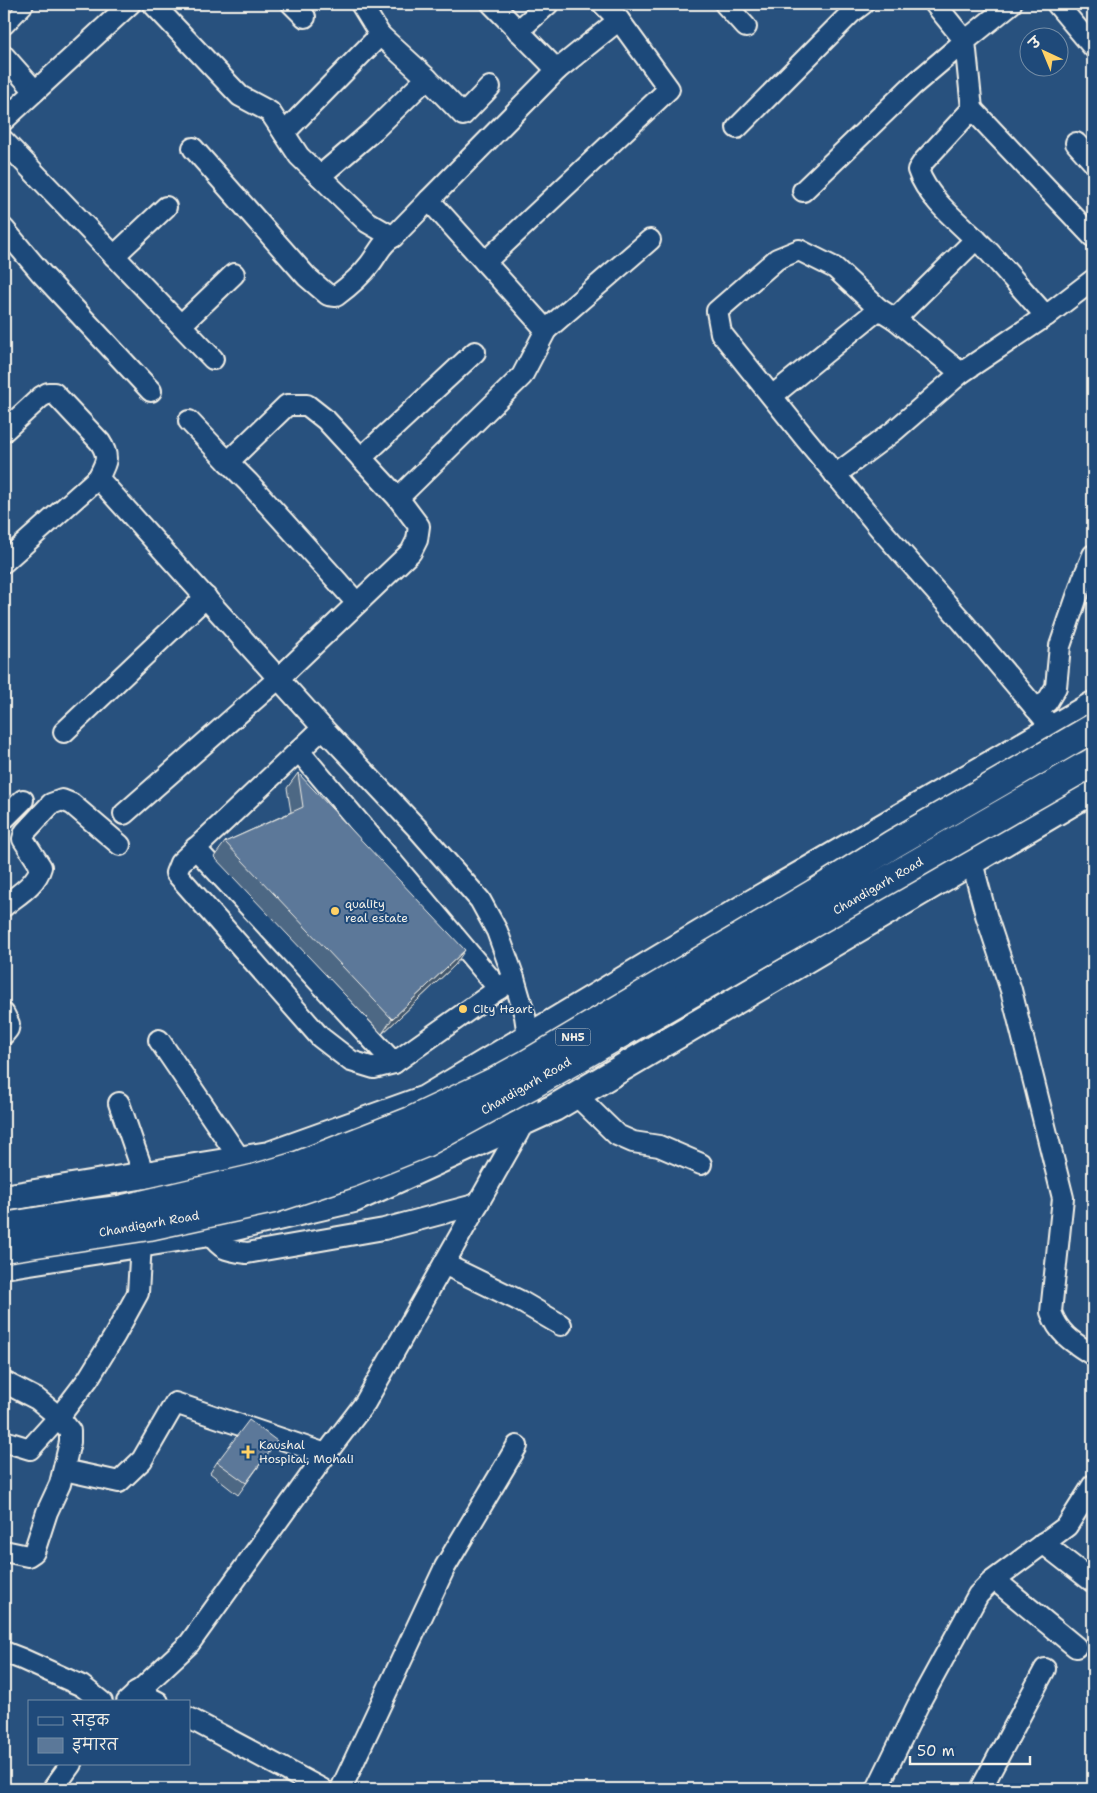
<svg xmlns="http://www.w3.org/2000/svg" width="1097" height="1793" viewBox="0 0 1097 1793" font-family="'Shantell Sans','Playpen Sans Deva',sans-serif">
<rect width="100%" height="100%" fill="#28517e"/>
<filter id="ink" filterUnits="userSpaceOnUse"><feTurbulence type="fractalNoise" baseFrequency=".02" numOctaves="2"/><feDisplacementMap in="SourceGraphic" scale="10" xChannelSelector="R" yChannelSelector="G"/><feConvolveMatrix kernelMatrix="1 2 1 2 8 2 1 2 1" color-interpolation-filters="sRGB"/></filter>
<g filter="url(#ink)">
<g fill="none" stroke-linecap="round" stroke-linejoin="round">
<g stroke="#f4f1e8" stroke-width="24">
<g id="minor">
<polyline points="153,4 240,96 270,112 299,156 367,222 393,237"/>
<polyline points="292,4 305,17"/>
<polyline points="361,4 380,35"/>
<polyline points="725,4 746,27"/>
<polyline points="1057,4 1093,47"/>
<polyline points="4,24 23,4"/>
<polyline points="518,31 548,4"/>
<polyline points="4,56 35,91"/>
<polyline points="557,70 619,20"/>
<polyline points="427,78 463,115 490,87"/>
<polyline points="972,109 1093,237"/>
<polyline points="4,120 130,4"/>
<polyline points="737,128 851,13 863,4"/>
<polyline points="284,133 380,35 427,78 374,130 320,176"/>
<polyline points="4,141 213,359"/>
<polyline points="1076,143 1093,162"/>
<path d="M193,148L307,277L328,295L336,296C348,287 361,276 370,264C378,254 382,242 393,237L429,200"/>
<polyline points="803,191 912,86 965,41 935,4"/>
<polyline points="4,229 41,273 151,391"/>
<polyline points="114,256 166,207"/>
<polyline points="485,262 669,89 619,20 603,4"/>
<polyline points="1046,316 1093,280"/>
<polyline points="895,319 976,239"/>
<polyline points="181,325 234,274"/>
<polyline points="546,330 650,240"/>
<polyline points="961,373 895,319 879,309 835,268 799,250 777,259 717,311 721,333 805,438 883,532 961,620 1053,729"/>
<polyline points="772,396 879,309"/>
<polyline points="189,421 228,462"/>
<path d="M4,431L41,397L48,393H54L100,442C110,457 106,463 98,478L323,728L417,828L480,900L497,931L514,978L525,1016L530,1049"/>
<polyline points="361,458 475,352"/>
<path d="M835,475L894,431L961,373L1046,316C1027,295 1009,274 990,253C967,229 928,201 918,170L924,161L972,109L965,41L1011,4"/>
<polyline points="4,562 98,478"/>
<polyline points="357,603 248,482 228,462 287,405 307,405 326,420 398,498"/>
<polyline points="1035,708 1047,702 1056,687 1060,646 1083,579 1093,555"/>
<polyline points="323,728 180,863 176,873 320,1037 351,1061 374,1068 394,1063"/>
<polyline points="64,732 206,597"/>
<polyline points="299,751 499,989"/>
<polyline points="124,814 279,678 411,552 417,540 419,526 398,498 522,376 546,330 429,200 557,70 492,4"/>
<polyline points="4,819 23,800"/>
<polyline points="195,848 394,1063 514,978"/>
<path d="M972,862L986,915L1011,990L1063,1198L1051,1312C1059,1335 1074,1343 1093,1355"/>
<path d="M4,906C17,895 36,885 41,867L23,839L25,832L51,804L62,800L72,804L120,845"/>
<polyline points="4,1014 9,1024 8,1029 4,1034"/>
<polyline points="159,1040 240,1159"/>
<polyline points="577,1096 617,1135 633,1142 659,1146 701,1164"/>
<polyline points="119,1103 144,1175"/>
<path d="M209,1233C222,1250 225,1250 247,1253L384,1229L478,1204"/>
<polyline points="444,1264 520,1301 561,1325"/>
<polyline points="4,1382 37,1399 59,1417 70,1431 70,1442 60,1484 47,1512 34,1552 28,1556 4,1551"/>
<polyline points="4,1441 30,1449 59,1417 88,1379 115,1335 138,1293 141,1243"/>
<polyline points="64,1470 119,1482 142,1460 175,1403 326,1454"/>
<polyline points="1043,1543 1093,1582"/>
<polyline points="995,1580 1076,1647"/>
<polyline points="4,1652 22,1659 82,1686 102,1702"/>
<polyline points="137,1691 158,1702"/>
<polyline points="127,1702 189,1644 326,1454 365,1403 518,1133 524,1121 531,1078"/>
<polyline points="189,1718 322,1789"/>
<polyline points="53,1789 71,1764"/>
<polyline points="341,1789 445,1567 517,1446"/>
<polyline points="877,1789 918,1705 978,1595 991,1582 1067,1526 1093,1485"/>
<polyline points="981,1789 1045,1669"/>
</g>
</g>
<g stroke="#f4f1e8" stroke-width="30">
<g id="major">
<polyline points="4,1198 269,1155 425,1099 752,903 1093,705"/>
<polyline points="4,1265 209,1233 354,1199 554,1108 1093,790"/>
</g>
</g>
<use href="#minor" stroke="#1f4a7a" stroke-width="20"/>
<use href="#major" stroke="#1f4a7a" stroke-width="26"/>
<g stroke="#f4f1e8" stroke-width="31" stroke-linecap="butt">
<g id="highway-bridge">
<polyline points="4,1227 78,1215 120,1210 253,1179 297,1166 411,1121 494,1082 527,1064 815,893 893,844 1093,728"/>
<polyline points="4,1248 149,1226 273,1199 351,1173 425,1143 531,1085 1084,767"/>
</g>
</g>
<use href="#highway-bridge" stroke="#1f4a7a" stroke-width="28"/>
</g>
<g fill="#4e6784" stroke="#f4f1e8">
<polygon points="298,773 455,965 382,1034 214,857 225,842 291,812 287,788"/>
<polygon points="269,1452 238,1495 210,1473 217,1462"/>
</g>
<g fill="#40546b" stroke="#f4f1e8">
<polygon points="14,7 9,14 4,19 4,17"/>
<polygon points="465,950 455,965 382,1034 392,1019"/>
</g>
<g fill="#5b7899" stroke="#f4f1e8">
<polygon points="4,4 11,4 14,7 4,17"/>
<polygon points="298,773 465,950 392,1019 225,842 303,807"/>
<polygon points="249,1420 277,1441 246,1483 217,1462"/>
</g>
</g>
<g fill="#ffd166" stroke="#1f4a7a" stroke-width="2">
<circle cx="335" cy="911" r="5"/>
<circle cx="463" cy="1009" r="5"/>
<path d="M245.5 1444.5h5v5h5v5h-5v5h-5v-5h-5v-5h5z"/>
</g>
<g text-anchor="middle" stroke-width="4" stroke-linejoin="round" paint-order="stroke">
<rect fill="#1f4a7a" stroke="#b4bfc7" stroke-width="1" x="555.5" y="1028.5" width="35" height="17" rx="4"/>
<g font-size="11" font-weight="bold" fill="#f4f1e8">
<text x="573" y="1041">NH5</text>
</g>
<g font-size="12" fill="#f4f1e8" stroke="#1f4a7a">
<text transform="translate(878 886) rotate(-30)" y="4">Chandigarh Road</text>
<text transform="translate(526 1086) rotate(-30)" y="4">Chandigarh Road</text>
<text transform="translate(149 1224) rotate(-10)" y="4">Chandigarh Road</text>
</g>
<g font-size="12" fill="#f4f1e8" stroke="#1f4a7a" text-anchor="start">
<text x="345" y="908">quality<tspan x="345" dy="14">real estate</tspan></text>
<text x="473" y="1013">City Heart</text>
<text x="259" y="1449">Kaushal<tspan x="259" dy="14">Hospital, Mohali</tspan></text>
</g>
</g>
<rect width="1097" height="1793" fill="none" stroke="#1f4a7a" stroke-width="20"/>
<rect x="10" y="10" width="1077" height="1773" fill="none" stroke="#f4f1e8" stroke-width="2" filter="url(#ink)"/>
<rect x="28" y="1700" width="162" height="65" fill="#1f4a7a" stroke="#748da6"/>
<rect x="38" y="1717" width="25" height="8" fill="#1f4a7a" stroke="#748da6"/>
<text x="72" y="1726" font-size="15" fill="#f4f1e8">सड़क</text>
<rect x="38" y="1738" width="25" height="15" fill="#5b7899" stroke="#748da6"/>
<text x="72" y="1750" font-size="15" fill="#f4f1e8">इमारत</text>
<g transform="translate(1044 52) rotate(316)"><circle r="24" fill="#1f4a7a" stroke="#748da6"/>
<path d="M0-4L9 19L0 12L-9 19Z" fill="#ffd166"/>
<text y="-8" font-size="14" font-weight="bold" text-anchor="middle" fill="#f4f1e8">उ</text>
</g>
<path d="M910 1756v8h120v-8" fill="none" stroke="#f4f1e8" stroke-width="2.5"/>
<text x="917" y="1756" font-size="15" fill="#f4f1e8" stroke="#1f4a7a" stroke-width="4" paint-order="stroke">50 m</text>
</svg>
